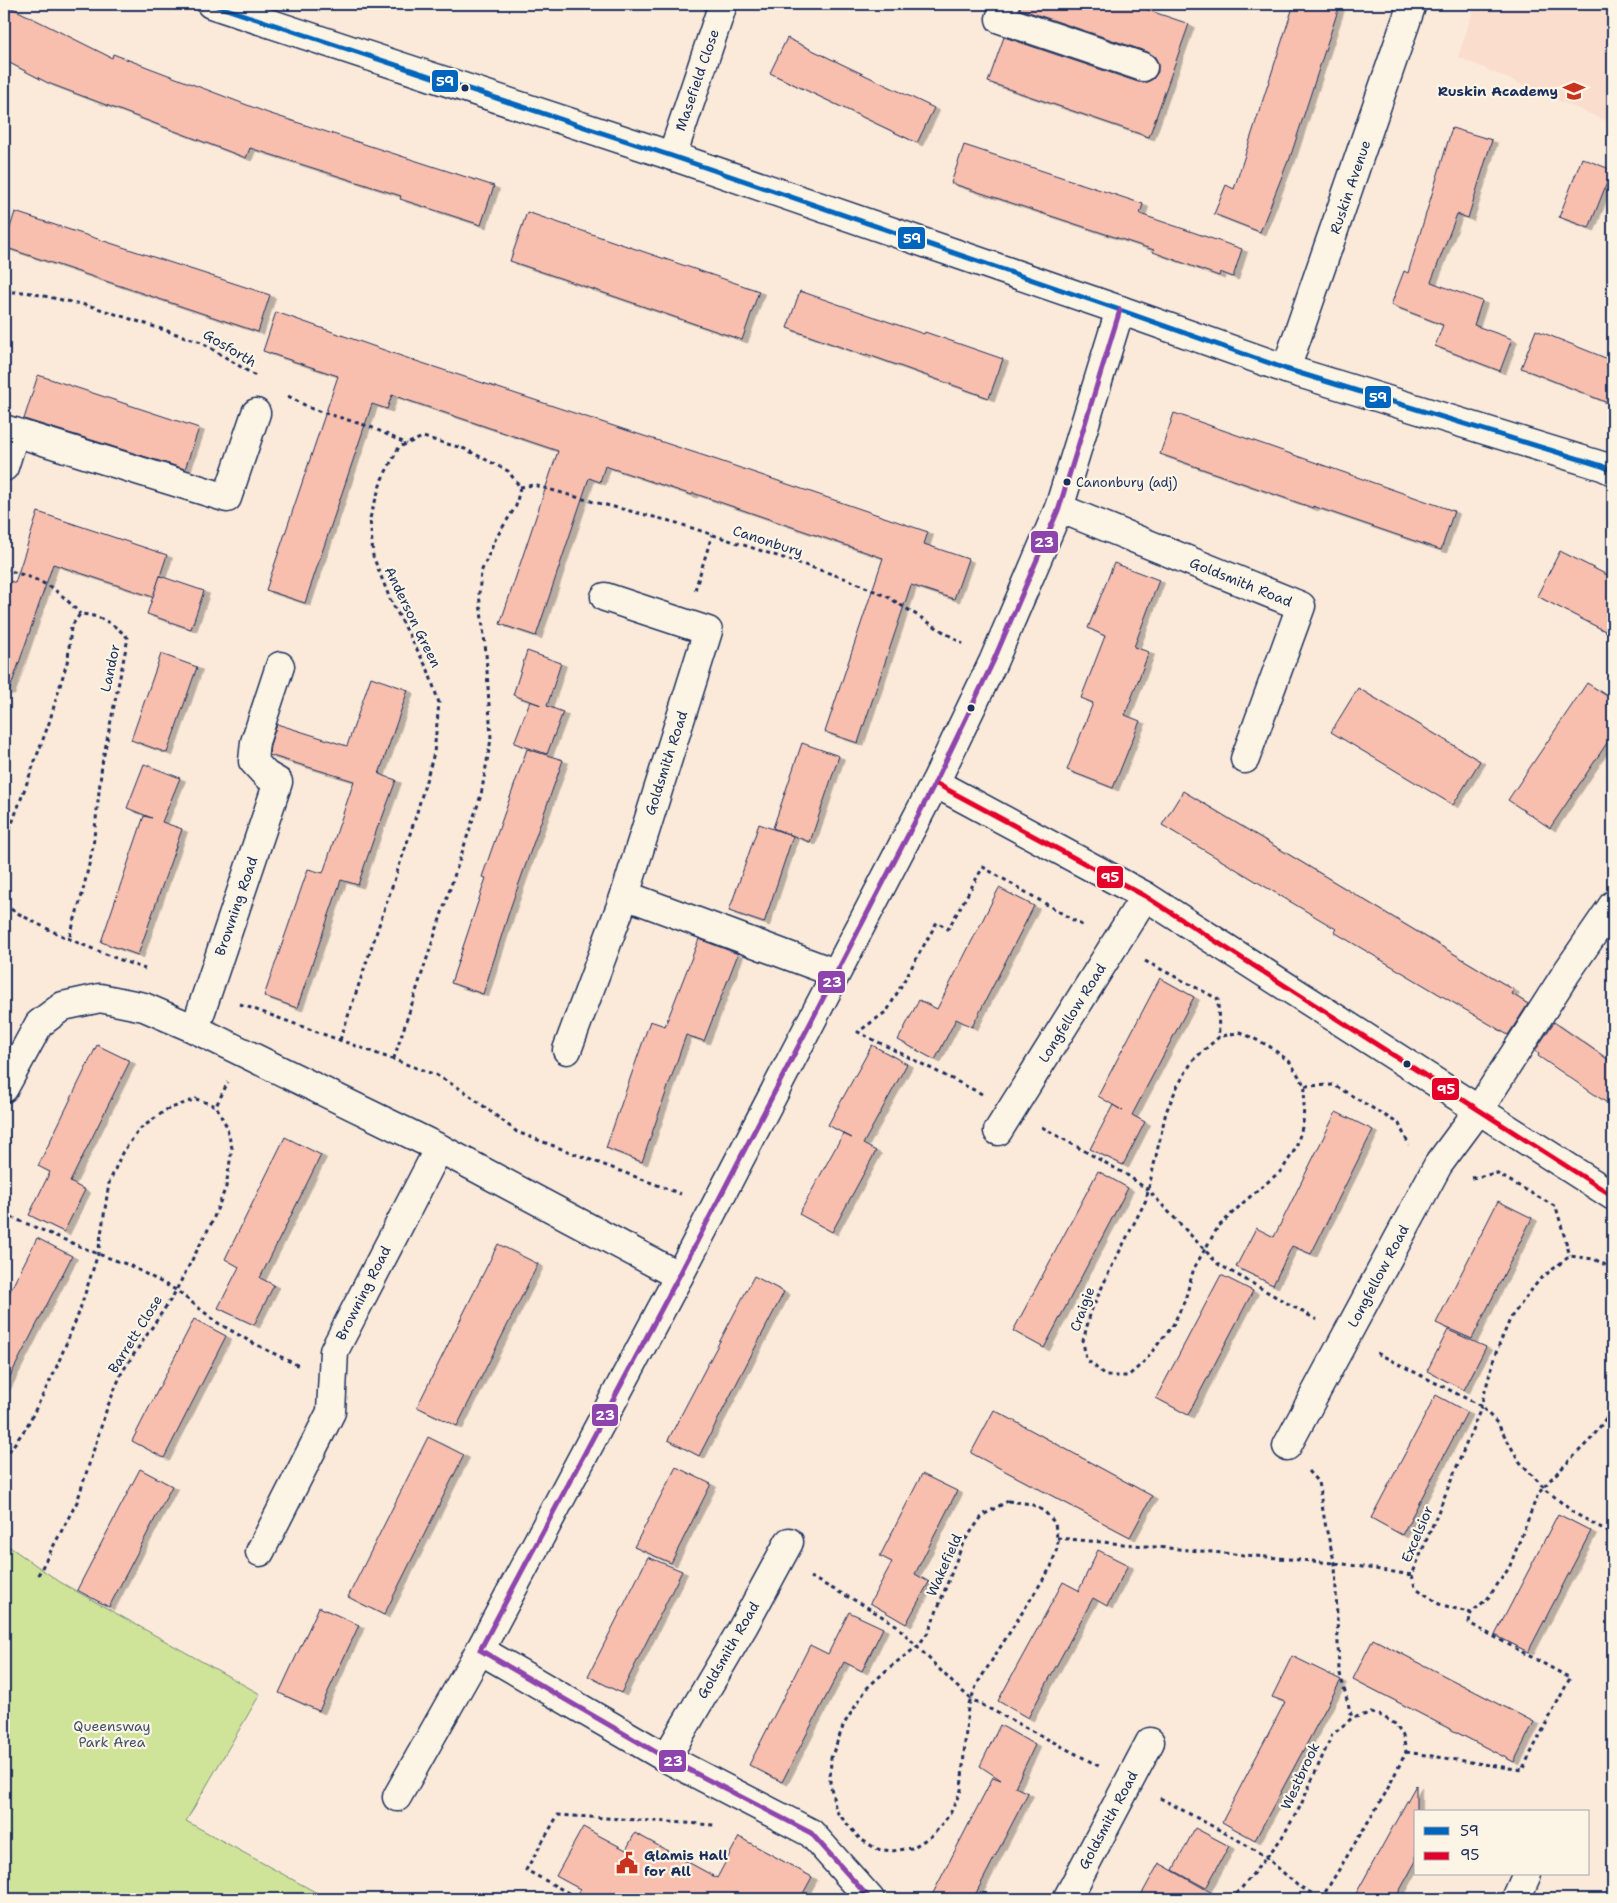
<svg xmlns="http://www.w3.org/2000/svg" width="1617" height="1903" viewBox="0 0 1617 1903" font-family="'Shantell Sans',sans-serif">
<defs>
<filter id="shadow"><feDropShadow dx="5.5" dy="3" stdDeviation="0" flood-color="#0004"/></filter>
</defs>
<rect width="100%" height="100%" fill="#fbeada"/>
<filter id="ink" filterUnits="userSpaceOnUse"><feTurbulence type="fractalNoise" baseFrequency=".02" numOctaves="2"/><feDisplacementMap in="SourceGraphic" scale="10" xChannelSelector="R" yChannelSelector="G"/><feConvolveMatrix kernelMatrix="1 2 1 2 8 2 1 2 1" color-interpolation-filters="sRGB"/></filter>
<g filter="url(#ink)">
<polygon fill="#faddcd" points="1475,4 1613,4 1613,124 1458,57"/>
<polygon fill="#cfe498" stroke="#758a7b" points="4,1543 60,1582 260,1694 186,1821 328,1899 4,1899"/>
<g fill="#f8bfae" stroke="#1b2f5e" filter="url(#shadow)">
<polygon points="4,4 112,58 113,54 268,113 494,186 481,225 400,199 401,196 250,148 246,158 48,83 4,60"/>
<polygon points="1020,4 1130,4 1189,24 1149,137 988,82 1004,37 1138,82 1147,82 1153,79 1158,72 1158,63 1155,57 1148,52 1020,9"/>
<polygon points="1294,4 1340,4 1289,161 1288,161 1260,232 1214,214 1226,185 1234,189"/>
<polygon points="787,38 934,108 917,143 770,73"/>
<polygon points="1452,128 1492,140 1468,218 1457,214 1431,282 1482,301 1474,325 1512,339 1500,371 1435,346 1443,325 1391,305 1404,271 1408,273"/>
<polygon points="964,145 1143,204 1140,214 1242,249 1233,277 1220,272 1219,276 1153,252 1154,250 951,183"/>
<polygon points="1582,158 1612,170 1589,228 1559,217"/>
<polygon points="15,212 270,295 258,332 4,247"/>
<polygon points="527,212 759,291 742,340 510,261"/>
<polygon points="800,291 924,334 925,332 1003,359 989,398 866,354 866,356 787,328"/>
<polygon points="276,312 404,357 717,460 928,532 924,544 968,559 954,599 911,585 858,743 825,732 883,558 693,493 692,495 605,466 600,482 589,478 536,636 500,624 558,451 392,395 387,409 372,404 305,603 266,590 338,376 263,351"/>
<polygon points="1536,330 1613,361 1613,405 1521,368"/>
<polygon points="38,375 199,428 185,469 24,419"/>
<polygon points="1174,413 1454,511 1441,550 1313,506 1313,508 1160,454"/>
<polygon points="38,512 167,555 153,597 53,564 9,692 4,691 4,601 11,581 15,583"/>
<polygon points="1560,551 1613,578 1613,635 1537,596"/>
<polygon points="1114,563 1159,580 1134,647 1149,652 1125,715 1140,721 1113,788 1067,770 1093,703 1081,698 1105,636 1088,628"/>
<polygon points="160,576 204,591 191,629 147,614"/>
<polygon points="527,651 561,663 547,706 563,712 547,754 514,743 530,701 541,705 513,695"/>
<polygon points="161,654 197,667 167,753 131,740"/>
<polygon points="371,677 408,690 379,774 396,780 380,824 379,823 358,885 341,880 297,1008 264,996 308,869 323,873 354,781 269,755 270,745 277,724 347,746"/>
<polygon points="1587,683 1613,700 1613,734 1550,828 1508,800"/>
<polygon points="1358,688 1480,761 1453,805 1331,732"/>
<polygon points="802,743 839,756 810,842 773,828"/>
<polygon points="527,749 563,760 511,906 483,994 451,983 486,878 482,877"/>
<polygon points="144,764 180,778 162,822 182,829 138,955 101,942 144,816 152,818 127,808"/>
<polygon points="1183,791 1514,990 1512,994 1528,1004 1508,1035 1334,932 1336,929 1162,825"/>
<polygon points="759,824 793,836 764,923 729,911"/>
<polygon points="999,888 1034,906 972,1027 956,1019 935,1060 898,1040 919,1000 937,1009"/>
<polygon points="699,939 738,954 704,1041 686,1035 642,1162 606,1148 650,1021 665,1026"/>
<polygon points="1160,978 1194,997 1132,1115 1145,1122 1123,1165 1090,1149 1113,1105 1123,1111 1098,1096"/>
<polygon points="1554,1022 1613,1063 1613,1107 1538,1056 1539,1054 1535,1051"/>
<polygon points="97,1045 130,1061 70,1182 85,1190 64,1232 29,1215 50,1172 38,1166"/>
<polygon points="872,1045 907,1064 863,1144 876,1151 832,1232 799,1214 843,1134 852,1138 828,1125"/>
<polygon points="1336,1112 1373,1130 1311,1254 1292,1246 1273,1285 1236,1267 1256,1228 1274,1237"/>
<polygon points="285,1137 321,1155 260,1278 274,1285 254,1325 218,1308 239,1267 225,1259"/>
<polygon points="1098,1171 1128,1188 1044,1348 1013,1331"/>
<polygon points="1498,1201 1532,1218 1472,1339 1436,1323"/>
<polygon points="37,1238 72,1256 4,1388 4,1303"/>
<polygon points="498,1244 538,1264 457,1426 417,1407"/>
<polygon points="1221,1275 1253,1291 1188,1415 1156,1398"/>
<polygon points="754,1276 784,1292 699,1456 668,1440"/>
<polygon points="194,1319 226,1336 164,1458 132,1441"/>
<polygon points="1448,1330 1486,1347 1464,1390 1427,1371"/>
<polygon points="1436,1395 1467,1412 1402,1535 1371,1518"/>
<polygon points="994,1410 1152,1496 1130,1537 971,1453"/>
<polygon points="428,1437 464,1455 384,1615 348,1597"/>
<polygon points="676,1467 711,1484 671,1563 634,1547"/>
<polygon points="140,1469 172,1486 109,1607 77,1590"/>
<polygon points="922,1474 957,1491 915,1574 929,1582 906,1624 870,1603 892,1562 880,1556"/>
<polygon points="1558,1514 1591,1531 1528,1652 1495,1635"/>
<polygon points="1098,1550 1128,1565 1107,1606 1093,1598 1028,1718 998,1701 1063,1582 1080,1591 1079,1590"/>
<polygon points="648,1557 682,1571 621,1693 588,1676"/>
<polygon points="319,1607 359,1625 319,1711 279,1693"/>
<polygon points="849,1612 883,1628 862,1671 844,1662 782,1782 749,1765 810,1645 828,1654"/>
<polygon points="1373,1639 1534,1722 1514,1762 1353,1679"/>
<polygon points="1292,1656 1341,1680 1255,1840 1222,1822 1285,1702 1272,1697"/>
<polygon points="1000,1725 1035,1745 1015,1787 1028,1793 973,1899 930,1899 993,1777 1001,1780 980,1766"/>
<polygon points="1416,1785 1416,1861 1395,1899 1353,1899"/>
<polygon points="583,1827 626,1850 635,1833 717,1878 739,1837 812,1877 800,1899 574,1899 580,1889 556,1876"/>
<polygon points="1195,1828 1229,1846 1206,1888 1173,1870"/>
<polygon points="1159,1863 1223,1899 1139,1899"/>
</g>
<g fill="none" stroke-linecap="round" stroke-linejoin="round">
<g stroke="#1b2f5e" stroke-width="31">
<g id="minor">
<polyline points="211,4 672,156 1120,310 1286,369 1602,466 1613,471"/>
<polyline points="1005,4 1000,19 1143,67"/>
<polyline points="672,156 723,4"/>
<polyline points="1286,369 1412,4"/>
<polyline points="4,429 227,498 256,413"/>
<polyline points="4,467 15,432"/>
<polyline points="1059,508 1301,606 1245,759"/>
<polyline points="935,783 1145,896 1613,1196"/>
<polyline points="625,895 835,973"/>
<polyline points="195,1029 278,782 266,775 253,761 255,742 280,666"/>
<polyline points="567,1050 625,895 708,631 605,597"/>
<polyline points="4,1088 39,1024 63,1006 100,998 144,1007 195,1029 439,1148 679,1276"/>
<polyline points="998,1131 1145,896"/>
<polyline points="1287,1446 1438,1165 1478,1111 1567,972 1613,905"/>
<polyline points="260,1552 331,1412 334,1351 439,1148"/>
<polyline points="666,1758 743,1627 789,1542"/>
<polyline points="397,1797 480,1650"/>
<polyline points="870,1899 811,1833 666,1758 480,1650 679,1276 935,783 993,662 1059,508 1120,310"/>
<polyline points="1067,1899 1150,1742"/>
<polyline points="1516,1899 1527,1874"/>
</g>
</g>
<g stroke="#1b2f5e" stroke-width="3" stroke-dasharray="4 4" stroke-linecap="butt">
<polyline points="4,292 26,292 94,307 201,342 257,377"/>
<polyline points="288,396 312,409 371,427 407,444"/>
<polyline points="520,487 534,485 594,502 674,522 847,579 888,597 963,644"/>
<path d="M4,569C40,580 54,584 80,614"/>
<polyline points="695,590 712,535"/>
<path d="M4,845L49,723L68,659L71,627L80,614C100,615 114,624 128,638L102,764L93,847L82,895L69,939"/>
<path d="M4,905C48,932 96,951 145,969"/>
<polyline points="1145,961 1218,999 1219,1037"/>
<polyline points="240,1004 436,1075 464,1091 517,1132 681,1194"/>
<polygon points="1240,1032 1269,1046 1290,1062 1305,1086 1303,1124 1296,1148 1282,1170 1245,1201 1218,1227 1194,1268 1185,1300 1173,1325 1143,1363 1128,1376 1106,1376 1086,1359 1083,1341 1091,1311 1109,1272 1146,1200 1166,1112 1177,1087 1193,1060 1219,1037"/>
<polyline points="340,1040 415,819 434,753 439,703 428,670 390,599 373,556 370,518 382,479 399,447 423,437 465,449 508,471 520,487 516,506 496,538 481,572 479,594 486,653 491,739 481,795 394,1058"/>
<polyline points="1305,1086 1334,1085 1399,1124 1409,1145"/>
<polyline points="982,1094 858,1032 887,1011 937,922 948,929 983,867 1085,927"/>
<polyline points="1042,1127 1127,1175 1148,1190 1218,1264 1317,1320"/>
<polyline points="1472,1178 1496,1173 1556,1207 1570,1256"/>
<polyline points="4,1214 98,1254 129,1265 176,1290 218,1323 251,1342 299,1366"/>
<polyline points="1613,1269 1594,1259 1570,1256 1540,1279 1511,1317 1495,1355 1479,1413 1412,1575 1415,1587 1439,1604 1471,1613 1488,1598 1509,1568 1538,1494 1549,1481 1592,1438 1613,1408"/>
<polyline points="1377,1353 1481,1406 1498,1424 1519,1461 1544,1488 1574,1513 1613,1534"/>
<polyline points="4,1458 26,1428 54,1373 78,1315 98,1254 109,1183 122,1153 140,1129 166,1110 196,1099 216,1106"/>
<polyline points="1308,1471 1318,1482 1326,1528 1335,1564 1339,1670 1352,1718"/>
<polygon points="1008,1501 1031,1504 1044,1511 1055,1523 1058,1545 1051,1567 977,1684 968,1707 961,1790 950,1814 933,1835 912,1848 892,1851 877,1849 860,1839 836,1811 830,1783 831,1758 844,1724 867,1688 890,1667 918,1646 929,1631 963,1543 983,1515"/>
<polyline points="1057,1538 1344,1564 1412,1575"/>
<polyline points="38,1575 77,1502 107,1408 122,1372 173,1296 212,1222 226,1187 232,1148 226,1125 216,1106 228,1082"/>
<polyline points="810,1577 860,1603 896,1625 953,1683 971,1699 1099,1766"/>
<polyline points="1406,1752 1522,1770 1570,1678 1469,1623 1471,1613"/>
<polyline points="1160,1798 1238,1840 1266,1857 1297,1885 1322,1899"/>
<polyline points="576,1897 526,1870 558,1815 715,1825"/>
<polyline points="1230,1899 1240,1890 1281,1839 1300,1807 1332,1735 1352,1718 1371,1713 1382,1716 1395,1724 1403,1736 1406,1752 1385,1794 1321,1899"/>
</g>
<use href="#minor" stroke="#fcf5e5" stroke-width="28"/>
<g stroke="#fcf5e5" stroke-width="9">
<polyline id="bus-1" points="211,4 672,156 1120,310 1286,369 1602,466 1613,471"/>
</g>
<g stroke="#fcf5e5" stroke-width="9">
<polyline id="bus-2" points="935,783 1145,896 1613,1196"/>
</g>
<g stroke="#fcf5e5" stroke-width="9">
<polyline id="bus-3" points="870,1899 811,1833 666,1758 480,1650 679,1276 935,783 993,662 1059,508 1120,310"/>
</g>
<use href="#bus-1" stroke="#0065bd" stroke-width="5"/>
<use href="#bus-2" stroke="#e4002b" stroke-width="5"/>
<use href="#bus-3" stroke="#8e44ad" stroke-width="5"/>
</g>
</g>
<defs>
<g id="school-bare" transform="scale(1.725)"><path d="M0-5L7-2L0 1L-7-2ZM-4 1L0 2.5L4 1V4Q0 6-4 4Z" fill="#c8321e" stroke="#fcf5e5" stroke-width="2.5" paint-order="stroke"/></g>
<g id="civic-bare" transform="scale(1.725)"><path d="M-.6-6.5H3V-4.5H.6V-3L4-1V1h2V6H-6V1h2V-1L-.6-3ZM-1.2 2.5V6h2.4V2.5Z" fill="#c8321e" stroke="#fcf5e5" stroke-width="2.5" paint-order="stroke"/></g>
</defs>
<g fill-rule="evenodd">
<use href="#school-bare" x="1574" y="91"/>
<use href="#civic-bare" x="627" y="1863"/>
</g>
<g fill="#1b2f5e" stroke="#fcf5e5" stroke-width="2">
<circle cx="465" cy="88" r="4.5"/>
<circle cx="1067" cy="482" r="4.5"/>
<circle cx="971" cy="708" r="4.5"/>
<circle cx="1407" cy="1064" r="4.5"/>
</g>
<g text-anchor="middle" stroke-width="4.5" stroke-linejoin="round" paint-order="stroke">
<g font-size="13" fill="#1b2f5e" stroke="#fcf5e5" text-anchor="start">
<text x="1076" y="487">Canonbury (adj)</text>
</g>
<g font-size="14" fill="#1b2f5e" stroke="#fcf5e5">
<text transform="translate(697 80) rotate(-71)" y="5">Masefield Close</text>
<text transform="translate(1350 187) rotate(-71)" y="5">Ruskin Avenue</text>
<text transform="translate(230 348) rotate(31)" y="5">Gosforth</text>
<text transform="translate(768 541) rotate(18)" y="5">Canonbury</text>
<text transform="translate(1241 582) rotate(22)" y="5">Goldsmith Road</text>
<text transform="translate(413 617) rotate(64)" y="5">Anderson Green</text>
<text transform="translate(110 668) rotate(-78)" y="5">Landor</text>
<text transform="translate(666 763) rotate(-72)" y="5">Goldsmith Road</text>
<text transform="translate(236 906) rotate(-71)" y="5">Browning Road</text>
<text transform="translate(1072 1013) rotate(-58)" y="5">Longfellow Road</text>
<text transform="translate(1378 1276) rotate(-62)" y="5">Longfellow Road</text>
<text transform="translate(363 1293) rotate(-63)" y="5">Browning Road</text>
<text transform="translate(1082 1309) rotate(-70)" y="5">Craigie</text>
<text transform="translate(135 1334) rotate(-58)" y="5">Barrett Close</text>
<text transform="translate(1417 1534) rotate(-67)" y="5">Excelsior</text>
<text transform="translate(944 1565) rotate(-66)" y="5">Wakefield</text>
<text transform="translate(728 1650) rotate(-60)" y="5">Goldsmith Road</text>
<text transform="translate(1300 1776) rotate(-65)" y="5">Westbrook</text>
<text transform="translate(1108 1820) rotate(-62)" y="5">Goldsmith Road</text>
</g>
<g font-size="14" font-weight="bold" fill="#1b2f5e" stroke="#fcf5e5" text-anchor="end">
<text x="1558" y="96">Ruskin Academy</text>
<text x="644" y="1860" text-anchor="start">Glamis Hall<tspan x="644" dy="16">for All</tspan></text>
</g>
<g font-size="14" fill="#3f536a" stroke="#fcf5e5">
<text x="112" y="1731">Queensway<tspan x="112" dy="16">Park Area</tspan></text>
</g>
</g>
<g stroke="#fcf5e5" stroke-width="2">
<rect x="431" y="69" width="28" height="24" rx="5" fill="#0065bd"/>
<rect x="897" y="226" width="29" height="24" rx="5" fill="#0065bd"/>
<rect x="1364" y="385" width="28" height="24" rx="5" fill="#0065bd"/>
<rect x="1030" y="530" width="29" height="24" rx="5" fill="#8e44ad"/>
<rect x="1096" y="865" width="28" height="24" rx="5" fill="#e4002b"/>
<rect x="817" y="970" width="29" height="24" rx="5" fill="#8e44ad"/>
<rect x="1431" y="1077" width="29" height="24" rx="5" fill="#e4002b"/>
<rect x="591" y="1403" width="28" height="24" rx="5" fill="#8e44ad"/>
<rect x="658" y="1749" width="29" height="24" rx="5" fill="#8e44ad"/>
</g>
<g font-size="14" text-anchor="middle" font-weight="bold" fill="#fff">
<text x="445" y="86">59</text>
<text x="912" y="243">59</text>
<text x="1378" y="402">59</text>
<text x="1044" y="547">23</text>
<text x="1110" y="882">95</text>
<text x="832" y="987">23</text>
<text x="1446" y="1094">95</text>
<text x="605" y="1420">23</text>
<text x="673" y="1766">23</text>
</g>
<rect width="1617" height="1903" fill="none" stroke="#fcf5e5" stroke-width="20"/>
<rect x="10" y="10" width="1597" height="1883" fill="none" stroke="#1b2f5e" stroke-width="2" filter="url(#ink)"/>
<rect x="1414" y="1810" width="175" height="65" fill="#fcf5e5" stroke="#a2a6af"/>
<rect x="1424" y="1827" width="25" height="8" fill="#0065bd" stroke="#a2a6af"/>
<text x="1460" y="1836" font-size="15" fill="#1b2f5e">59</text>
<rect x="1424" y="1852" width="25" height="8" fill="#e4002b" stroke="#a2a6af"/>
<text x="1460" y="1860" font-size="15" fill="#1b2f5e">95</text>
</svg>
